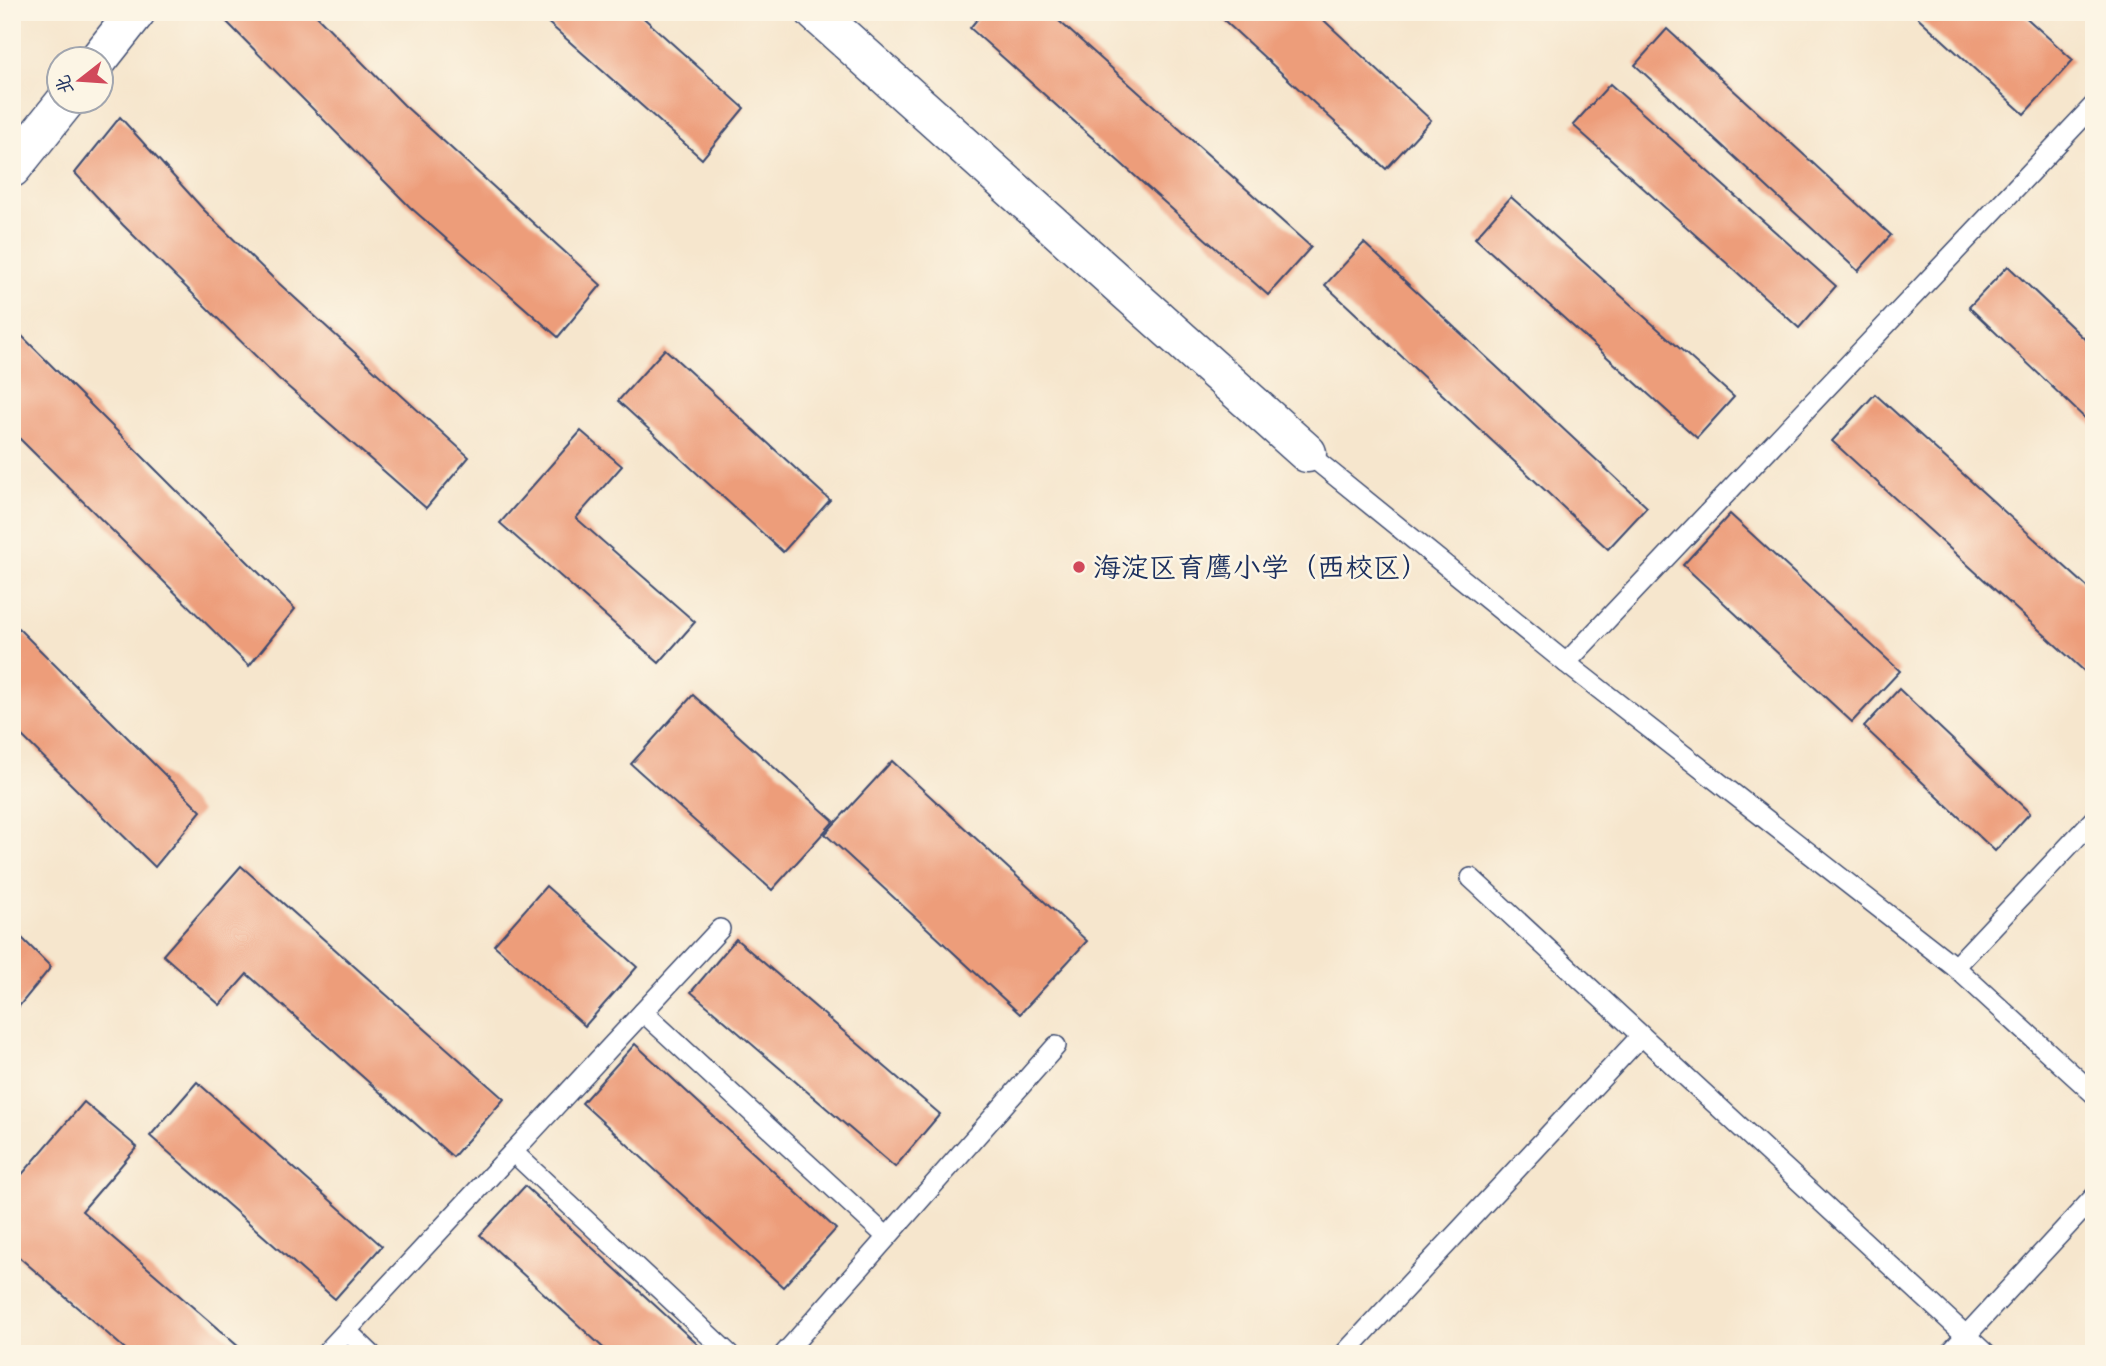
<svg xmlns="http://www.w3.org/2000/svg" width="2106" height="1366" viewBox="0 0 2106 1366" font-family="'Indie Flower','LXGW WenKai TC',sans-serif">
<rect width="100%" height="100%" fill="#fcf5e5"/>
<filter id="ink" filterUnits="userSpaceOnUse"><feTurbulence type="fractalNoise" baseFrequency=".0143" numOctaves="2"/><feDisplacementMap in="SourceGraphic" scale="14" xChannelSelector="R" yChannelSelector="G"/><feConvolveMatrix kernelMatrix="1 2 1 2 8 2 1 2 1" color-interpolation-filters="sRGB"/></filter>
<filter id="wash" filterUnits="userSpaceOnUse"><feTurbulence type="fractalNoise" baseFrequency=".00686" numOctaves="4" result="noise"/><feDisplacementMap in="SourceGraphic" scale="28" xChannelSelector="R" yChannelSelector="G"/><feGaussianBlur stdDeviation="1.57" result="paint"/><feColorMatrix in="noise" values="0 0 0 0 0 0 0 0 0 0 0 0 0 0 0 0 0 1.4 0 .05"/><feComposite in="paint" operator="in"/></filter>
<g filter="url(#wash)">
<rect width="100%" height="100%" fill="#f6e6cd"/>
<g id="blocks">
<g fill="#ed9d7a">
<polygon points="217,12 313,12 404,105 601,285 558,337 410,207"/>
<polygon points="536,12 637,12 744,108 702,159"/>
<polygon points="983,12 1049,12 1311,247 1268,295 970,28"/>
<polygon points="1215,12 1315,12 1431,120 1386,169"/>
<polygon points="1912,12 2020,12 2073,60 2024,114"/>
<polygon points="1667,29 1891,235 1858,271 1635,65"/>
<polygon points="1610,84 1836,286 1799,328 1573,125"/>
<polygon points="120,117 204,210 272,277 469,457 426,508 278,378 123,225 75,173"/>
<polygon points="1511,197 1734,397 1697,438 1475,238"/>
<polygon points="1364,243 1647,507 1608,549 1325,285"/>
<polygon points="2008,266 2094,348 2094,427 1969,307"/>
<polygon points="12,326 295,609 249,666 12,431"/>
<polygon points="665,349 830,500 783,552 618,401"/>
<polygon points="1875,394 2094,593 2094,680 1832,441"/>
<polygon points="581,431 622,466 576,518 695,622 659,663 500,523"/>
<polygon points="1730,514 1900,671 1852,722 1683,565"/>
<polygon points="12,622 201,811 155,867 12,726"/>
<polygon points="1899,689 2030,813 1995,851 1864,727"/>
<polygon points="693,695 834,821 772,890 631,764"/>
<polygon points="892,761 1087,941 1020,1014 825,834"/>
<polygon points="241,866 504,1099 453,1157 247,974 220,1005 163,955"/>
<polygon points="546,886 637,967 585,1026 494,945"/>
<polygon points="12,928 51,967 12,1015"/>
<polygon points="736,939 940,1114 895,1167 691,992"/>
<polygon points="635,1044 836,1229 783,1287 582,1103"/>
<polygon points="197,1082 382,1246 335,1299 150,1136"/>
<polygon points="84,1102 137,1147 82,1211 247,1354 131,1354 12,1251 12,1186"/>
<polygon points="525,1186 708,1354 610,1354 480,1235"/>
</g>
</g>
</g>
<g filter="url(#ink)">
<use href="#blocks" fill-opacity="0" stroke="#3c4a6f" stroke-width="2"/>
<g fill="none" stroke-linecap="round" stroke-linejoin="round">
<g stroke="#3c4a6f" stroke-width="22">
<g id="service">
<polyline points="1307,453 1566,663 1955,967 2094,1094"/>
<polyline points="1566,663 2094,105"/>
<polyline points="1471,878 1986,1354"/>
<polyline points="1955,967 2094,819"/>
<polyline points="643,1012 887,1237"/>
<polyline points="513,1152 729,1354"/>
<polyline points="347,1331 371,1354"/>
<polyline points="325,1354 720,929"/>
<polyline points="784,1354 1056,1046"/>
<polyline points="1344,1354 1641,1036"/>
<polyline points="1949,1354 2094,1197"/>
</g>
</g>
<g stroke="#3c4a6f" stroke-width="41">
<g id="minor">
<polyline points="815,12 1307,453"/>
<polyline points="98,60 136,12"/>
<polyline points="12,168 65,102"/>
</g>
</g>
<use href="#service" stroke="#fff" stroke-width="19"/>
<use href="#minor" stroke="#fff" stroke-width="38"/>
</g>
</g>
<circle fill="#d1495b" stroke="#fcf5e5" stroke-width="2.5" cx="1079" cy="567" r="7"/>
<g text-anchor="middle" stroke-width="5" stroke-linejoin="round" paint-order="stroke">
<g font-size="28" fill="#1b2f5e" stroke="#fcf5e5" text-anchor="start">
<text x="1093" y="577">海淀区育鹰小学（西校区）</text>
</g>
</g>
<rect width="2106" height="1366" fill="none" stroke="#fcf5e5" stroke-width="42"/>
<g transform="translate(80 80) rotate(253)"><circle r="33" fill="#fcf5e5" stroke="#a2a6af" stroke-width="2"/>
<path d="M0-5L12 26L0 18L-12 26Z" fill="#d1495b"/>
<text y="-10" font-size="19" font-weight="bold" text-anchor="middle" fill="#1b2f5e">北</text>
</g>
</svg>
